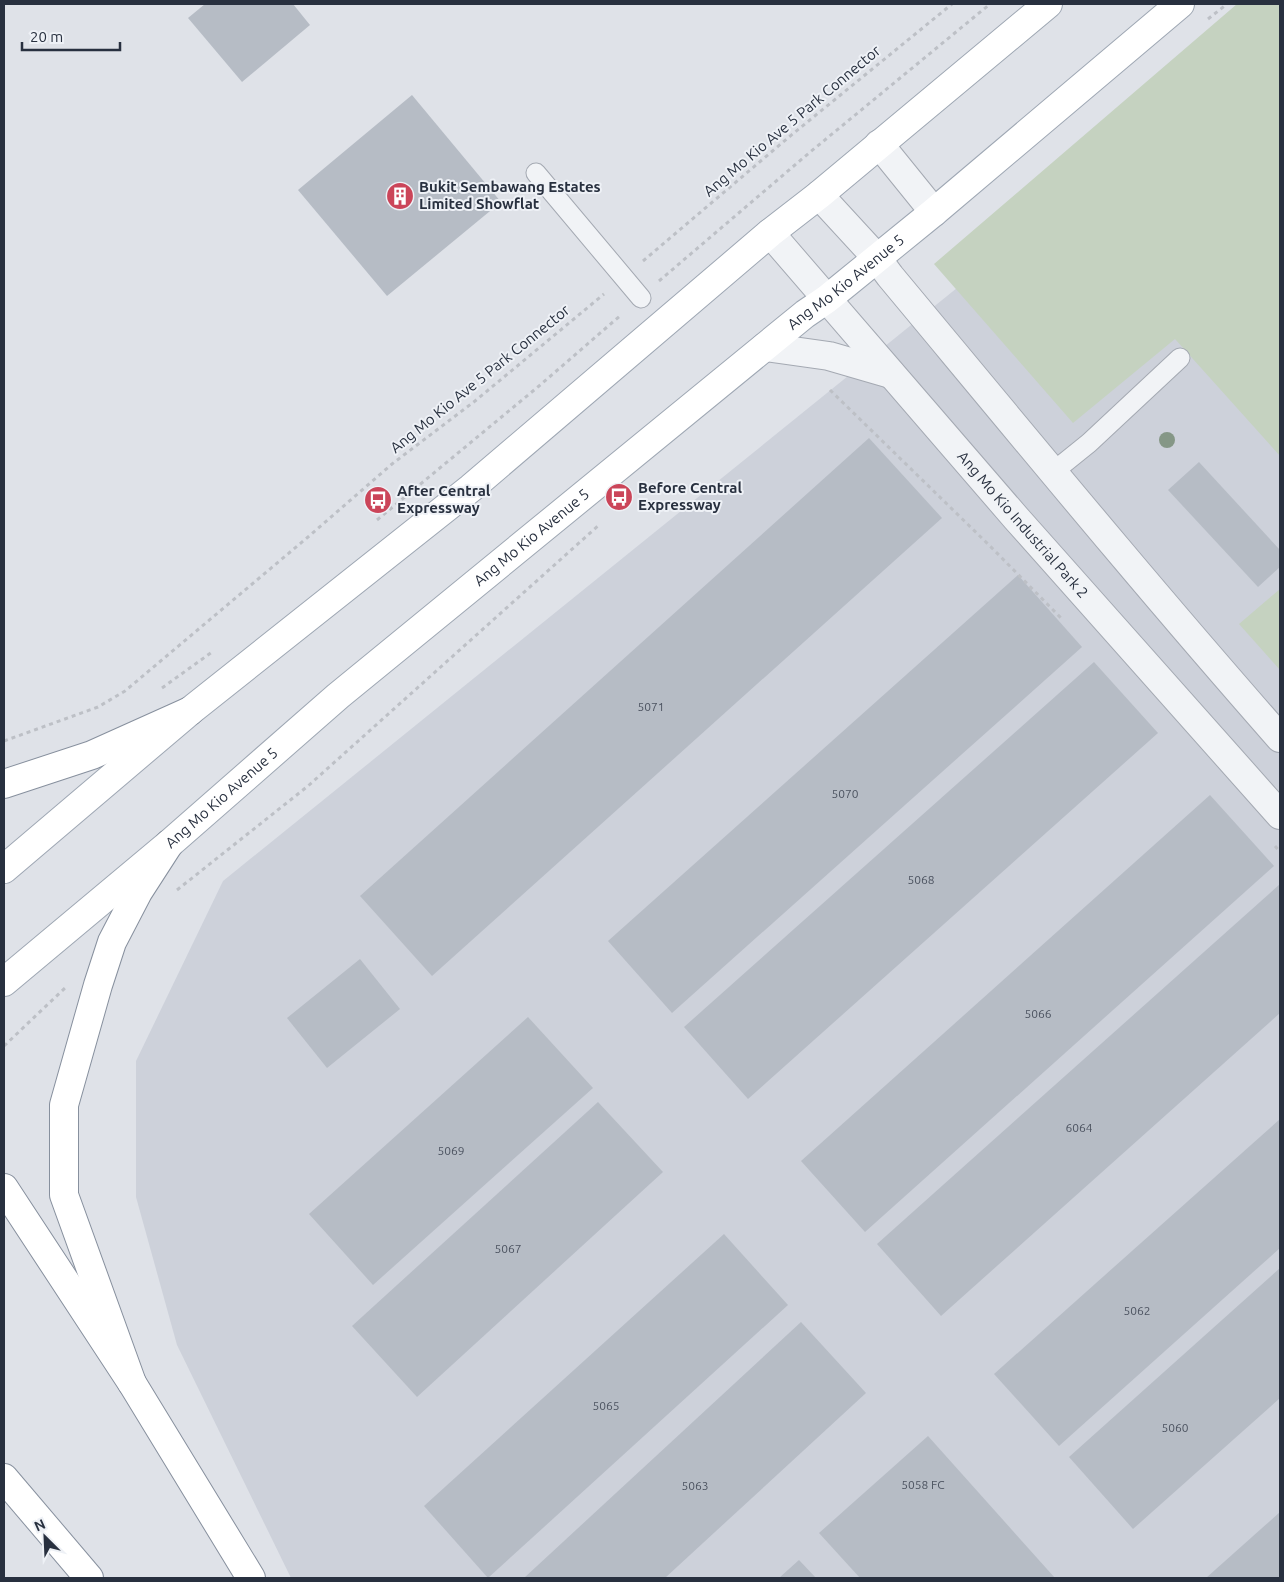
<svg xmlns="http://www.w3.org/2000/svg" width="1284" height="1582" viewBox="0 0 1284 1582" font-family="Ubuntu,sans-serif">
<rect width="100%" height="100%" fill="#dfe2e8"/>
<polygon fill="#cdd1da" points="1280,27 1280,1578 291,1578 177,1345 136,1197 136,1061 223,881"/>
<g fill="#c5d2c0">
<polygon points="1237,4 1280,4 1280,456 1175,339 1073,423 934,264"/>
<polygon points="1280,589 1280,670 1239,624"/>
</g>
<g fill="#b6bcc5">
<polygon points="205,4 293,4 310,25 242,82 188,18"/>
<polygon points="412,95 501,202 387,296 298,190"/>
<polygon points="869,438 942,518 432,976 360,896"/>
<polygon points="1199,462 1280,550 1280,567 1258,587 1168,490"/>
<polygon points="1018,575 1082,647 672,1013 608,941"/>
<polygon points="1094,662 1158,733 748,1099 684,1027"/>
<polygon points="1210,795 1274,866 865,1232 801,1161"/>
<polygon points="1280,884 1280,1013 941,1316 877,1244"/>
<polygon points="360,959 400,1009 327,1068 287,1018"/>
<polygon points="528,1017 593,1088 373,1285 309,1214"/>
<polygon points="598,1102 663,1172 417,1397 352,1326"/>
<polygon points="1280,1119 1280,1248 1059,1446 994,1374"/>
<polygon points="724,1234 788,1305 488,1578 424,1506"/>
<polygon points="1280,1268 1280,1398 1133,1529 1069,1457"/>
<polygon points="801,1322 866,1393 665,1578 524,1578"/>
<polygon points="928,1436 1055,1578 860,1578 819,1533"/>
<polygon points="1280,1512 1280,1578 1206,1578"/>
<polygon points="799,1560 816,1578 779,1578"/>
</g>
<g fill="none" stroke-linecap="round" stroke-linejoin="round">
<g stroke="#a4a9b2" stroke-width="21">
<g id="service">
<polyline points="536,173 641,298"/>
<polyline points="1053,472 1089,443 1180,358"/>
</g>
</g>
<g stroke="#a4a9b2" stroke-width="30">
<g id="tertiary">
<polyline points="879,144 934,212"/>
<path d="M819,195L876,257L890,276C1019,431 1147,587 1280,738"/>
<path id="s1" d="M770,233L1016,518L1280,815"/>
<polyline points="765,347 829,356 891,374"/>
</g>
</g>
<g stroke="#9ea7b3" stroke-width="30">
<g id="primary">
<polyline points="4,869 190,711 471,488 770,233 819,195 1048,4"/>
<path id="s2" d="M4,982L169,844L338,696L805,314L827,299L934,212L1180,4"/>
</g>
</g>
<g stroke="#87909e" stroke-width="30">
<g id="motorway">
<polyline points="4,784 92,755 190,711"/>
<polyline points="4,1188 132,1383 251,1578"/>
<polyline points="132,1383 64,1195 64,1105 98,985 112,942 138,892 169,844"/>
<polyline points="4,1478 89,1578"/>
</g>
</g>
<g stroke="#bdc0c6" stroke-width="3" stroke-dasharray="4 4" stroke-linecap="butt">
<polyline points="1208,19 1227,4"/>
<polyline points="643,261 789,137 952,4"/>
<polyline points="659,281 809,153 990,4"/>
<polyline points="830,390 990,546 1062,619"/>
<polyline points="377,520 539,386 621,315"/>
<polyline points="162,688 212,652"/>
<polyline points="4,741 98,707 125,691 308,537 392,464 475,401 604,294"/>
<polyline points="1275,846 1280,852"/>
<polyline points="177,890 308,786 599,525"/>
<polyline points="4,1046 65,988"/>
</g>
<use href="#service" stroke="#f1f3f6" stroke-width="19"/>
<use href="#tertiary" stroke="#f1f3f6" stroke-width="28"/>
<use href="#primary" stroke="#fff" stroke-width="28"/>
<use href="#motorway" stroke="#fff" stroke-width="28"/>
</g>
<circle fill="#859786" cx="1167" cy="440" r="8"/>
<defs>
<g id="building-disc" transform="scale(1.4375)"><circle r="9.5" fill="#cb4559" stroke="#eef1f6"/><path d="M-4-6H4V6H1V3H-1V6H-4ZM-2.5-4.3h1.7v1.8h-1.7ZM.8-4.3h1.7v1.8H.8ZM-2.5-1h1.7V.8h-1.7ZM.8-1h1.7V.8H.8Z" fill="#fff"/></g>
<g id="bus-disc" transform="scale(1.4375)"><circle r="9.5" fill="#cb4559" stroke="#eef1f6"/><path d="M-5-6H5V4H4V6H2V4H-2V6H-4V4H-5ZM-3.5-4V0h7V-4ZM-3.5 1.2v1.5H-2V1.2ZM2 1.2v1.5H3.5V1.2Z" fill="#fff"/></g>
</defs>
<g fill-rule="evenodd">
<use href="#building-disc" x="400" y="196"/>
<use href="#bus-disc" x="619" y="497"/>
<use href="#bus-disc" x="378" y="500"/>
</g>
<g text-anchor="middle" stroke-width="4" stroke-linejoin="round" paint-order="stroke">
<g font-size="12" fill="#4c5360">
<text x="651" y="711">5071</text>
<text x="845" y="798">5070</text>
<text x="921" y="884">5068</text>
<text x="1038" y="1018">5066</text>
<text x="1079" y="1132">6064</text>
<text x="451" y="1155">5069</text>
<text x="508" y="1253">5067</text>
<text x="1137" y="1315">5062</text>
<text x="606" y="1410">5065</text>
<text x="1175" y="1432">5060</text>
<text x="923" y="1489">5058 FC</text>
<text x="695" y="1490">5063</text>
</g>
<g font-size="15" fill="#28303f" stroke="#eef1f6">
<text transform="translate(792 121) rotate(-40)" y="5">Ang Mo Kio Ave 5 Park Connector</text>
<text dy="5" stroke="none"><textPath href="#s2" startOffset="1095">Ang Mo Kio Avenue 5</textPath></text>
<text transform="translate(480 379) rotate(-39)" y="5">Ang Mo Kio Ave 5 Park Connector</text>
<text dy="5" stroke="none"><textPath href="#s1" startOffset="386">Ang Mo Kio Industrial Park 2</textPath></text>
<text dy="5" stroke="none"><textPath href="#s2" startOffset="690">Ang Mo Kio Avenue 5</textPath></text>
<text dy="5" stroke="none"><textPath href="#s2" startOffset="285">Ang Mo Kio Avenue 5</textPath></text>
</g>
<g font-size="15" font-weight="bold" fill="#28303f" stroke="#eef1f6" text-anchor="start">
<text x="419" y="192">Bukit Sembawang Estates<tspan x="419" dy="17">Limited Showflat</tspan></text>
<text x="638" y="493">Before Central<tspan x="638" dy="17">Expressway</tspan></text>
<text x="397" y="496">After Central<tspan x="397" dy="17">Expressway</tspan></text>
</g>
</g>
<rect width="1284" height="1582" fill="none" stroke="#28303f" stroke-width="10"/>
<g transform="translate(45 1537) rotate(336)" stroke="#eef1f6" stroke-width="4" paint-order="stroke">
<path d="M0-4L9 19L0 12L-9 19Z" fill="#28303f"/>
<text y="-8" font-size="14" font-weight="bold" text-anchor="middle" fill="#28303f">N</text>
</g>
<path d="M22 42v8h98v-8" fill="none" stroke="#28303f" stroke-width="2.5"/>
<text x="30" y="42" font-size="15" fill="#28303f" stroke="#eef1f6" stroke-width="4" paint-order="stroke">20 m</text>
</svg>
